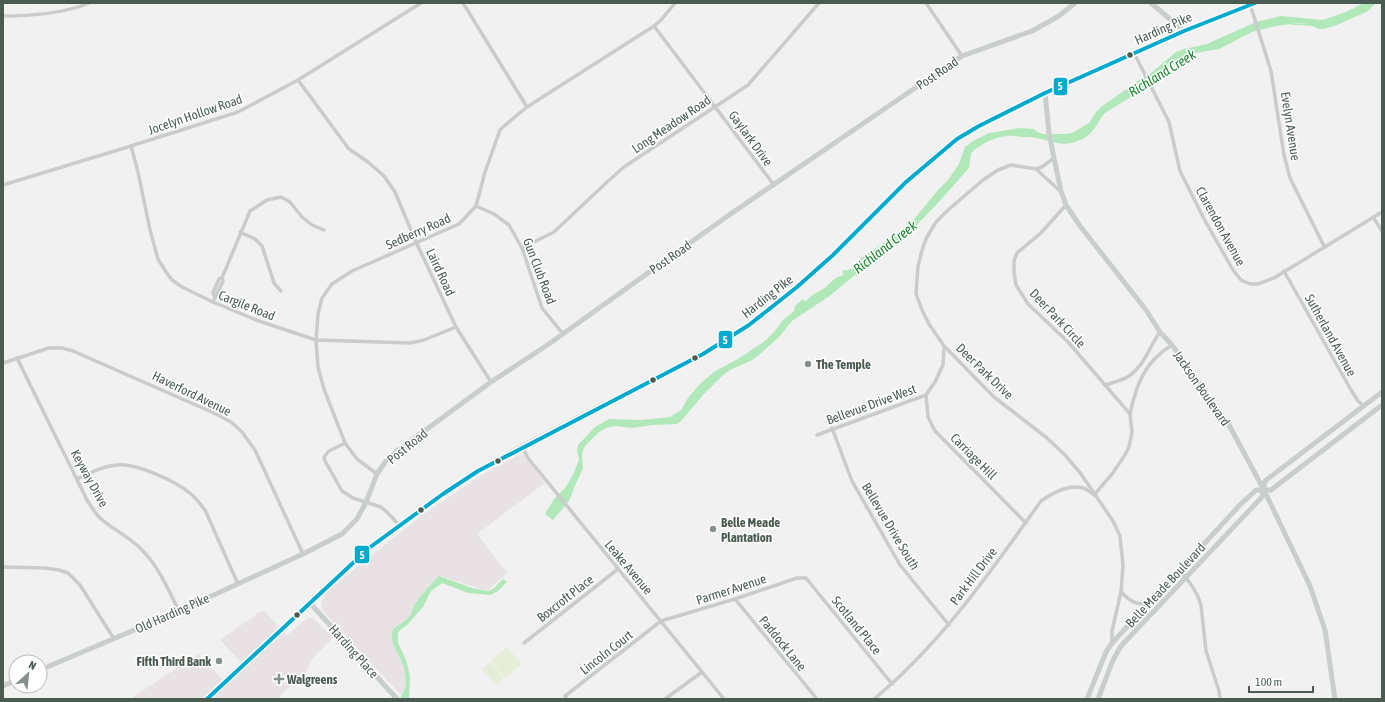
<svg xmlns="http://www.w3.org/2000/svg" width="1385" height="702" viewBox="0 0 1385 702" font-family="'Asap Condensed',sans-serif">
<rect width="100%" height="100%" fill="#f1f1f1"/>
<g fill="#e9e2e4">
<polygon points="519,455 524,455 545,483 477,534 507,573 487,591 441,576 432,582 426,589 414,607 412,612 408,618 395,627 392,635 394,647 402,663 406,675 404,690 401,695 322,610 321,602 328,590 425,513 480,476"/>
<polygon points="264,611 287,635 307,618 313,618 333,638 311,660 307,670 277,699 134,699 133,697 198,654 222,679 241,662 220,640 258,613"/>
</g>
<g fill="#e6eed8">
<polygon points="507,647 522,664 505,678 491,661"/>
<polygon points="490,662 504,678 496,685 482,669"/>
</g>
<g fill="#b0e8ba">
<path d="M1364,3H1376L1368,11L1337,25L1324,29H1319L1307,24L1298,23L1276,26L1252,32L1219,49L1190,54L1174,63L1156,81L1105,113C1098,121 1095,131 1086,137C1063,150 1054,141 1032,137C1029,137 1026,137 1023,137C1017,137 1013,135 1007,136C995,137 980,144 971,153L969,168L937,204L912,230L892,246L880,254L831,295L792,321L780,336L760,354L752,360L730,370L722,376L703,395L681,421L677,424L653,425L632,428L615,426L606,428L599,432L585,446L582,453L583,468L574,488L569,501L553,520L545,514L554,499L565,488L574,473L579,459L577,451L578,445L595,427L609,419L641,420L670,417L681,410L688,398L700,384L714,372L743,356L766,340L775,331L783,320L794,311L795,306L803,299L805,301L807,300C812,295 817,292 823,289C832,283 833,277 844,275L842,271L852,269L860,259L898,233L915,218L938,190L948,180L959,164L965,147L973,141L989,133L1019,128L1034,129L1037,132L1044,134H1065L1072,133L1089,123L1096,112L1101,107L1141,79L1151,73L1176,52L1184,49L1207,44L1256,22L1281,16L1323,20L1346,12Z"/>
<path d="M439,576L472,588L488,591L493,589L503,579L507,582L498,591L490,595L468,593L442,583L431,591L423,607L407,625L399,631L398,634V643L406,660L410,676L409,699H401C401,695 403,694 404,690C406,686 406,679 405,674C404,659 390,648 392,632C395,625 404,623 409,617C412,614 412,610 414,606C421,594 430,585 439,576Z"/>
</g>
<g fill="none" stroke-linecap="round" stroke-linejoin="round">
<polyline stroke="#b0e8ba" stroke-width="1.5" points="1291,24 1311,25"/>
<g stroke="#c9cccb" stroke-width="3.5">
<polyline points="463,3 527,107"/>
<polyline points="926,3 962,56"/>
<polyline points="1250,4 1271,71 1284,155 1290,178 1324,246"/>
<path d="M3,16C29,16 65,13 89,3"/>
<polyline points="654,26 774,185"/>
<polyline points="1134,53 1169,122 1180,171 1204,219 1233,270 1241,280 1250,284 1258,284 1274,278 1382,212"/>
<polyline points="298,80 349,149 368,162 384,176 395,192 416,242 456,327 491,382"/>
<polyline points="131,146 138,172 150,230 158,259 166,272 172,280 182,287 213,302 256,320 316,340 410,343 424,340 456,327"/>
<polyline points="1054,158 1042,167 1036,169 1011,165 998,170 983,180 948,210 936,222 927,237 923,247 918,266 916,294 922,310 929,324 944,346 994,397 1047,438 1065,455 1081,474 1113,521 1120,536 1123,565 1121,592 1112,631 1112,643"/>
<polyline points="1036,169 1060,191"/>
<polyline points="3,185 131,146 238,112 298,80 421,3"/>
<polyline points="476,206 494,214 509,225 522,248 542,308 563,334"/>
<polyline points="1373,217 1382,231"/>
<polyline points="240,232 255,239 262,246 274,283 281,291"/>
<polyline points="522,248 554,232 606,183 624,167 748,85 819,3"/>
<polyline points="1284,271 1351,390 1358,401 1364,406"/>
<polyline points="215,297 213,293 219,279 222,278 250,211 267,200 281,197 290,202 302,217 312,225 324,230"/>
<polyline points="213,302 223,281 222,278"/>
<path d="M17,358L87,500C91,506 95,513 100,518C112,529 128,536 140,548C158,565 168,589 179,611"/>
<polyline points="3,363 49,348 62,348 73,351 214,413 231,422 242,432 255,450 303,554"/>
<path d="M1105,385C1113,382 1122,381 1129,376C1145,365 1149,347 1160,332"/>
<polyline points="926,395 928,417 935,431 1026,523"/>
<path d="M1130,414C1136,385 1145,361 1172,345"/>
<polyline points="832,428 852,481 900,565 949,625"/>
<polyline points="817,435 926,395 935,382 943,365 944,346"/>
<polyline points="345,443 329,451 324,457 325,461 342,491 353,498 381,507 387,512 399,525"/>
<polyline points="522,447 528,458 724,699"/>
<polyline points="377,474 357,459 345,443 324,389 318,367 316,340 318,314 322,298 332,284 352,271 459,224 476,206 485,172 500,130 503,127 527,107 654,26 661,20 675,3"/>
<path d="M77,479C90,473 103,466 117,465C136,463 176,481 191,494C196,498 200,504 205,510L238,584"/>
<polyline points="3,567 45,568 59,570 68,573 80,585 114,639"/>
<path d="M1179,570C1189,581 1197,591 1201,605L1206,651L1219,691L1220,699"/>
<path d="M1121,592C1129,600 1137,607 1149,602"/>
<polyline points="735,599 817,699"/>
<polyline points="524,643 618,569"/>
<polyline points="567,699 565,696 661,621 735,599 797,578 806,578 892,684"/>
<polyline points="665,699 702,672"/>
<path d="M874,699C941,644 991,571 1041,501C1053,493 1068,484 1083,488C1087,489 1091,493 1094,495L1112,474L1125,455L1129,447L1132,432L1130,414L1069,343L1028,304L1016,285L1014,273V261L1017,253L1041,233L1066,205"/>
</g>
<g stroke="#c9cecc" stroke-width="5">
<polyline points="1151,3 1184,31"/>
<polyline points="1045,93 1049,133 1054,158 1061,191 1066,205 1080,226 1146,310 1160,332 1172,345 1229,425 1264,490 1310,586 1325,630 1335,699"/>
<polyline points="310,603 397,699"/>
<polyline points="40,670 179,611 303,554 342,534 357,519 366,502 377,474 386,461 397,451 491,382 546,346 729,215 962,56 1032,31 1059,16 1075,3"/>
<polyline points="3,686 16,680"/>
<polyline points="1087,699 1106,652 1112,643 1240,505 1256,490 1271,490 1382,405"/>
<polyline points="1098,699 1113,660 1121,646 1262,497 1265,481 1382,392"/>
</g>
<polyline stroke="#c6ccc9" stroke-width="6" points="207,699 369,548 443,494 478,471 522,447 703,354 749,325 797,287 833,255 906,182 933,158 957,139 979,126 1045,93 1184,31 1255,3"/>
<g stroke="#fff" stroke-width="7">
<polyline id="bus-1" points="207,699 369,548 443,494 478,471 703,354 749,325 797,287 833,255 906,182 957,139 979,126 1045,93 1184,31 1255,3"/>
</g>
<use href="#bus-1" stroke="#00a9ce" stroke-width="4"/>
</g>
<g fill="#4a5c52" stroke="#fff" stroke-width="1.5">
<circle cx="1130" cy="55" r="3.5"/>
<circle cx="695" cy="358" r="3.5"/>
<circle cx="653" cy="380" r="3.5"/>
<circle cx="498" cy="461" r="3.5"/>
<circle cx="421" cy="510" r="3.5"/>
<circle cx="297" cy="615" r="3.5"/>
</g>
<g fill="#84908a" stroke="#fff" stroke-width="1.5">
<circle cx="808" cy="364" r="4"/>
<circle cx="713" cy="529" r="4"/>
<circle cx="219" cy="661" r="4"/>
<path d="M277 673h4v4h4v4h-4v4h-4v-4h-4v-4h4z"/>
</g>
<g text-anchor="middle" stroke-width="3" stroke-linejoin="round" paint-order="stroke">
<g font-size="13" fill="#4a5c52" stroke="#fff">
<text transform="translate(1163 28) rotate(-24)" y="5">Harding Pike</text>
<text transform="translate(937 73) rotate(-34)" y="5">Post Road</text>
<text transform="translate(195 114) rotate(-19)" y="5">Jocelyn Hollow Road</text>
<text transform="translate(671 124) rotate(-34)" y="5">Long Meadow Road</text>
<text transform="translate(1291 126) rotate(81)" y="5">Evelyn Avenue</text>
<text transform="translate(751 138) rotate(54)" y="5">Gaylark Drive</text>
<text transform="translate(1221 226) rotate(61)" y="5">Clarendon Avenue</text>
<text transform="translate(418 231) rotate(-24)" y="5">Sedberry Road</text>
<text transform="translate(670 257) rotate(-35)" y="5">Post Road</text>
<text transform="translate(540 271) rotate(69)" y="5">Gun Club Road</text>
<text transform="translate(441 272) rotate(65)" y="5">Laird Road</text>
<text transform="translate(767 296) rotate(-38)" y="5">Harding Pike</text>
<text transform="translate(247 305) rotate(22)" y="5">Cargile Road</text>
<text transform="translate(1058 318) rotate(47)" y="5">Deer Park Circle</text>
<text transform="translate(1331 335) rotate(61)" y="5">Sutherland Avenue</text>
<text transform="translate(985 371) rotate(44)" y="5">Deer Park Drive</text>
<text transform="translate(1202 388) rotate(55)" y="5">Jackson Boulevard</text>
<text transform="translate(192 393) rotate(26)" y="5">Haverford Avenue</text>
<text transform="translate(871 404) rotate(-20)" y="5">Bellevue Drive West</text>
<text transform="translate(407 446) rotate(-39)" y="5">Post Road</text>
<text transform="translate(974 456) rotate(45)" y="5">Carriage Hill</text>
<text transform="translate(90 478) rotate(61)" y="5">Keyway Drive</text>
<text transform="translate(891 526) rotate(59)" y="5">Bellevue Drive South</text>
<text transform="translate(629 567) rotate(50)" y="5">Leake Avenue</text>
<text transform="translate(973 576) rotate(-53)" y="5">Park Hill Drive</text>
<text transform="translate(1165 585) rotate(-47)" y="5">Belle Meade Boulevard</text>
<text transform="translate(731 589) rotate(-18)" y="5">Parmer Avenue</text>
<text transform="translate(565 598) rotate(-38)" y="5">Boxcroft Place</text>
<text transform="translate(172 613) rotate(-24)" y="5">Old Harding Pike</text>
<text transform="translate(857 625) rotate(51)" y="5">Scotland Place</text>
<text transform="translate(783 643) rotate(51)" y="5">Paddock Lane</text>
<text transform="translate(354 651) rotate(48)" y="5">Harding Place</text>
<text transform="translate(606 652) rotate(-38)" y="5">Lincoln Court</text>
</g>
<g font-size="13" font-weight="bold" fill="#4a5c52" stroke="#fff" text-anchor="start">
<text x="816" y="369">The Temple</text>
<text x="721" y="527">Belle Meade<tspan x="721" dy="15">Plantation</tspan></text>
<text x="211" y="666" text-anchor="end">Fifth Third Bank</text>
<text x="287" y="684">Walgreens</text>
</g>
<g font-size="14" font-style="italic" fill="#18832c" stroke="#fff">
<text transform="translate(1162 73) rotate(-32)" y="5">Richland Creek</text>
<text transform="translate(885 247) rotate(-38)" y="5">Richland Creek</text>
</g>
</g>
<g stroke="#fff" stroke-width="1.5">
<rect x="1053" y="77" width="15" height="19" rx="4" fill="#00a9ce"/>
<rect x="718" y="330" width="15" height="19" rx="4" fill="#00a9ce"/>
<rect x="354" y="545" width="16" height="19" rx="4" fill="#00a9ce"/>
</g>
<g font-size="11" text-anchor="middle" font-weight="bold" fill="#fff">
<text x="1060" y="90">5</text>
<text x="725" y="344">5</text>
<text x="362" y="559">5</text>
</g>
<rect width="1385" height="702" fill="none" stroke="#4a5c52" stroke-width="8"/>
<g transform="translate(28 674) rotate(27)"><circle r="19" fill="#ffffff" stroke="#b7beba"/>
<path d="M0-3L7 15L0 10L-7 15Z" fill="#84908a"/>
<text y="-6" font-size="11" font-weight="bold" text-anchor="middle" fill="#4a5c52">N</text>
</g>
<path d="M1249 686v6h64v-6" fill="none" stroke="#4a5c52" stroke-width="2"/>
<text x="1255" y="686" font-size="12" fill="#4a5c52" stroke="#ffffff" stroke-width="3" paint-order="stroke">100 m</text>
</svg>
